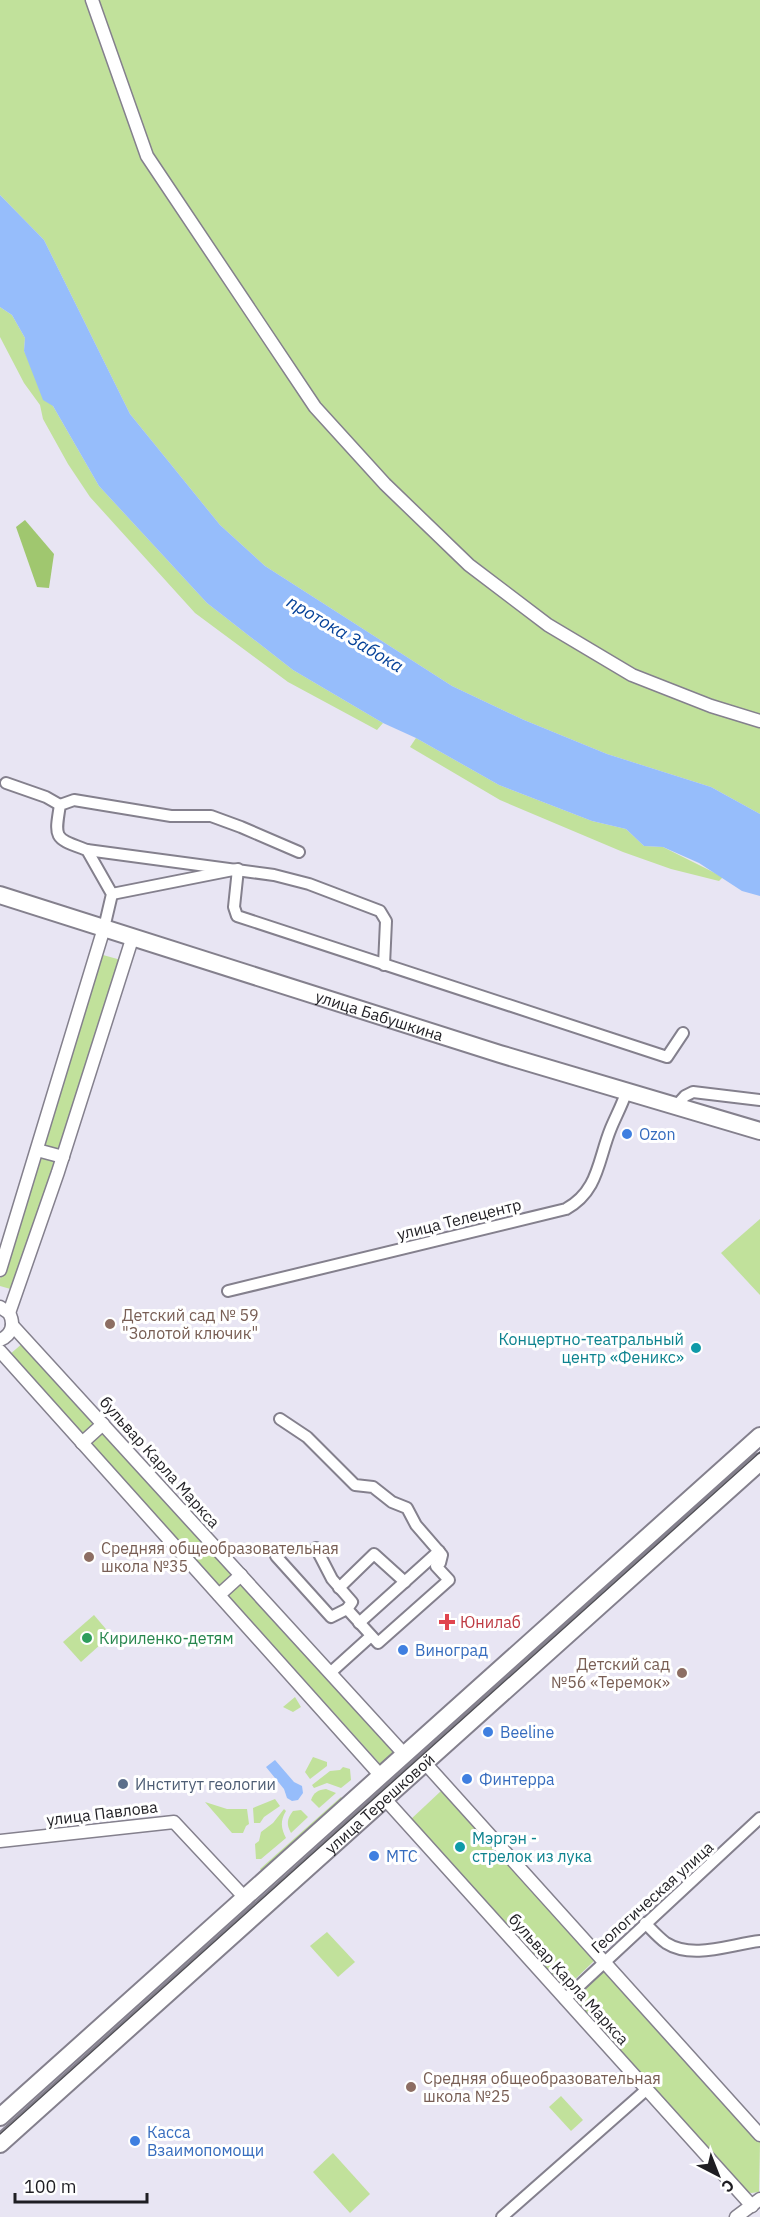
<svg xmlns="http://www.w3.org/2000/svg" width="760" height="2217" viewBox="0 0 760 2217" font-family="'IBM Plex Sans',sans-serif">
<rect width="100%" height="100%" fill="#e8e5f3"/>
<g fill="#c1e19b">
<polygon points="0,0 760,0 760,814 711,787 607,754 524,720 452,686 265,566 220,525 130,414 44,240 0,195"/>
<polygon points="0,307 12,315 25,338 24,351 53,406 99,486 207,603 293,670 383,723 377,730 288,682 195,613 90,497 68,464 43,419 40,405 24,383 0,337"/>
<polygon points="416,738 499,785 592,821 626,829 644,846 663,847 723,877 719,881 671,869 623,852 500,800 410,747"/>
<polygon points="103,955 121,960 60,1150 45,1146 44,1143"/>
<polygon points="40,1156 56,1161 14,1290 0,1286 0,1279"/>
<polygon points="760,1219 760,1295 721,1253"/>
<polygon points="23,1343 95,1423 85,1433 81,1433 9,1355"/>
<polygon points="101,1431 234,1576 221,1586 219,1586 91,1444"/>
<polygon points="242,1583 395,1754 382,1766 228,1595 238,1584"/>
<polygon points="94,1615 111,1635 81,1662 63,1642"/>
<polygon points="295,1697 301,1707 293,1712 283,1707"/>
<polygon points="313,1757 327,1762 327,1766 310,1779 305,1772"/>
<polygon points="343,1767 350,1769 351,1780 341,1788 327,1783 314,1788 312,1785 330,1771 340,1770"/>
<path d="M326,1789L336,1793L319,1808L311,1800C314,1792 318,1790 326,1789Z"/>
<polygon points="442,1790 595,1960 567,1987 562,1988 409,1821"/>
<polygon points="341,1797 345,1802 262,1872 260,1869"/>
<polygon points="275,1799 280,1806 264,1817 260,1823 254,1823 253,1808"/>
<polygon points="205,1802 227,1809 247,1809 249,1824 246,1826 243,1833 232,1833"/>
<path d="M284,1809L286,1811C280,1821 281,1828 286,1838L261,1859H256L255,1844L259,1841L261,1832L273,1823Z"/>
<path d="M301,1810L308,1817L291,1833C286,1824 287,1819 293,1811Z"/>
<polygon points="327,1932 355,1962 338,1977 310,1946"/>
<polygon points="604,1970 608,1973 760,2142 759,2192 751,2193 747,2191 574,1999 574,1997"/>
<polygon points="561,2096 583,2120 571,2131 549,2107"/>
<polygon points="333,2153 370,2194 350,2213 313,2172"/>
</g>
<polygon fill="#a0c76f" points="25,520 54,554 49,588 37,587 16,527"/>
<g fill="#96bdfb">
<polygon points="0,195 44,240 130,414 220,525 265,566 452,686 524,720 607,754 711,787 760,814 760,896 742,891 699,863 663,847 644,846 626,829 592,821 499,785 416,738 383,723 293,670 207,603 99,486 53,406 43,400 24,351 25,338 12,315 0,307"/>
<polygon points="275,1760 294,1782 302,1786 303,1793 298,1800 292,1801 287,1798 284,1789 266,1767"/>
</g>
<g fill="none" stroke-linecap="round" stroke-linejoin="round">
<g stroke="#84808d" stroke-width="14">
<g id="minor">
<polyline points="6,783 46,797 60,805"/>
<polyline points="87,850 274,875 309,884 380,911 386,921 384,965"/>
<polyline points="112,894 238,869 234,907 237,916 667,1057 683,1033"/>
<path d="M104,928L112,894L87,850C55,838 54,840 60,805L74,800L171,816H211L241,827L299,852"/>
<polyline points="676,1106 685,1096 693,1092 760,1100"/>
<path d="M228,1291L566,1209C599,1191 598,1159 611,1128C616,1116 622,1105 626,1093"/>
<polyline points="280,1419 307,1437 355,1485 373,1487 392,1502 407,1508 416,1525 442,1555 440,1563 436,1566 449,1580 378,1643 347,1609"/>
<polyline points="276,1556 331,1617 347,1609 352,1602 332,1579 316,1548"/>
<polyline points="339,1588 374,1554 405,1582"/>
<polyline points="359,1623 439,1551"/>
<polyline points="330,1673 371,1636"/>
<path d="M645,1923C652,1930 658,1937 666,1943C693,1960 731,1944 760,1941"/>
<polyline points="565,1999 760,1818"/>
<polyline points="502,2217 646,2090"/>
</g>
</g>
<g stroke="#84808d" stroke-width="15">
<g id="tertiary">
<polyline points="92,0 147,156 315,407 385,484 469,565 548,625 632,675 711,706 760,721"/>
<polyline points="37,1150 63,1157"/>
<polyline points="0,1270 104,928"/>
<path d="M0,1307L9,1313C15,1324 12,1335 0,1340"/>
<polyline points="9,1313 58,1172 133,936"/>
<polyline points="12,1325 405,1755"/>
<polyline points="0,1351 381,1776"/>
<polyline points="82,1443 103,1424"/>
<polyline points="219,1595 241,1575"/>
<polyline points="425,1763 760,2135"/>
<polyline points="385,1799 752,2206"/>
<polyline points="0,1841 174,1822 246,1899"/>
<polyline points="736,2217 760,2199"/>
</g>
</g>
<g stroke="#84808d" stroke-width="20">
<g id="primary">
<path id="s1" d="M0,895L500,1054L760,1131"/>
<polyline points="0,2117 760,1436"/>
<path id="s2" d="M0,2144L760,1462"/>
</g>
</g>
<use href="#minor" stroke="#fff" stroke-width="10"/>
<use href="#tertiary" stroke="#fff" stroke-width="12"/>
<use href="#primary" stroke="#fff" stroke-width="16"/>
<polyline stroke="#504f56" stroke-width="1.5" points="0,2134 760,1452"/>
</g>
<g fill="#3f7fe0" stroke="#fff" stroke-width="2">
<circle cx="627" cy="1134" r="6"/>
<circle cx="403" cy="1650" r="6"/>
<circle cx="488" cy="1732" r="6"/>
<circle cx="467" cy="1779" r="6"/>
<circle cx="374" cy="1856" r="6"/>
<circle cx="135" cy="2141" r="6"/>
</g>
<g fill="#8d6e63" stroke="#fff" stroke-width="2">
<circle cx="110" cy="1324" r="6"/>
<circle cx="89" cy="1557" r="6"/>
<circle cx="682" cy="1673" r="6"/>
<circle cx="411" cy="2087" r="6"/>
</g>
<g fill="#0f9aa8" stroke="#fff" stroke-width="2">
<circle cx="696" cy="1348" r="6"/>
<circle cx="460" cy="1847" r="6"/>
</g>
<path fill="#e0444e" stroke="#fff" stroke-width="2" d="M444 1613h6v6h6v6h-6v6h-6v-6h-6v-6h6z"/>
<circle fill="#2e9e5b" stroke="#fff" stroke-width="2" cx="87" cy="1638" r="6"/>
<circle fill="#5c6f8a" stroke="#fff" stroke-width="2" cx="123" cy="1784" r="6"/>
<g text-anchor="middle" stroke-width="6" stroke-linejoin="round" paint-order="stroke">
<g font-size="16" fill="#1f1e23" stroke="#fff">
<text dy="6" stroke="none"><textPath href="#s1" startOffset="398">улица Бабушкина</textPath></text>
<text transform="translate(459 1219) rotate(-14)" y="6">улица Телецентр</text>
<text transform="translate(160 1462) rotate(48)" y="6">бульвар Карла Маркса</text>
<text dy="6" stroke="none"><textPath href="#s2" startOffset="510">улица Терешковой</textPath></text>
<text transform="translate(102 1813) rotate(-7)" y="6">улица Павлова</text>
<text transform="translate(652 1897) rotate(-42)" y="6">Геологическая улица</text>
<text transform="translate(569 1979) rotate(48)" y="6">бульвар Карла Маркса</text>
</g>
<g font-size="16" fill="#366cbe" stroke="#fff" text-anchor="start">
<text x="639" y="1140">Ozon</text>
<text x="415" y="1656">Виноград</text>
<text x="500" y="1738">Beeline</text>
<text x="479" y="1785">Финтерра</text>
<text x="386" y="1862">МТС</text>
<text x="147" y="2138">Касса<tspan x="147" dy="18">Взаимопомощи</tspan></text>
</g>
<g font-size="16" fill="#785e54" stroke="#fff" text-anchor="start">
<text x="122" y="1321">Детский сад № 59<tspan x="122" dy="18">"Золотой ключик"</tspan></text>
<text x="101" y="1554">Средняя общеобразовательная<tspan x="101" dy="18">школа №35</tspan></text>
<text x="670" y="1670" text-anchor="end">Детский сад<tspan x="670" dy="18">№56 «Теремок»</tspan></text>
<text x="423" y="2084">Средняя общеобразовательная<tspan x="423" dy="18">школа №25</tspan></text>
</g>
<g font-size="16" fill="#0d838f" stroke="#fff" text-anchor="end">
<text x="684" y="1345">Концертно-театральный<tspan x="684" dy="18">центр «Феникс»</tspan></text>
<text x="472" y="1844" text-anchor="start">Мэргэн -<tspan x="472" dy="18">стрелок из лука</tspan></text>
</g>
<g font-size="16" fill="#be3a42" stroke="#fff" text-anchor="start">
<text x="460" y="1628">Юнилаб</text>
</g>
<g font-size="16" fill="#27864d" stroke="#fff" text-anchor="start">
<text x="99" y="1644">Кириленко-детям</text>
</g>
<g font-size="16" fill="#4e5e75" stroke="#fff" text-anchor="start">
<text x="135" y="1790">Институт геологии</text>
</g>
<g font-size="18" font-style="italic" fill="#054198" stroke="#fff">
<text transform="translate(345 634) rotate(31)" y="6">протока Забока</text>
</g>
</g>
<g transform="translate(718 2175) rotate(138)" stroke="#ffffff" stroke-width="4.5" paint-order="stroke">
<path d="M0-4.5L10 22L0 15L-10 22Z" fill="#1f1e23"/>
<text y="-9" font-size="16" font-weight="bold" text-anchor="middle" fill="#1f1e23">С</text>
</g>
<path d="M15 2193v9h132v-9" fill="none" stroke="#1f1e23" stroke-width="3"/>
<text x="24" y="2193" font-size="18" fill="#1f1e23" stroke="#ffffff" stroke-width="4.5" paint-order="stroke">100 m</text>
</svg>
